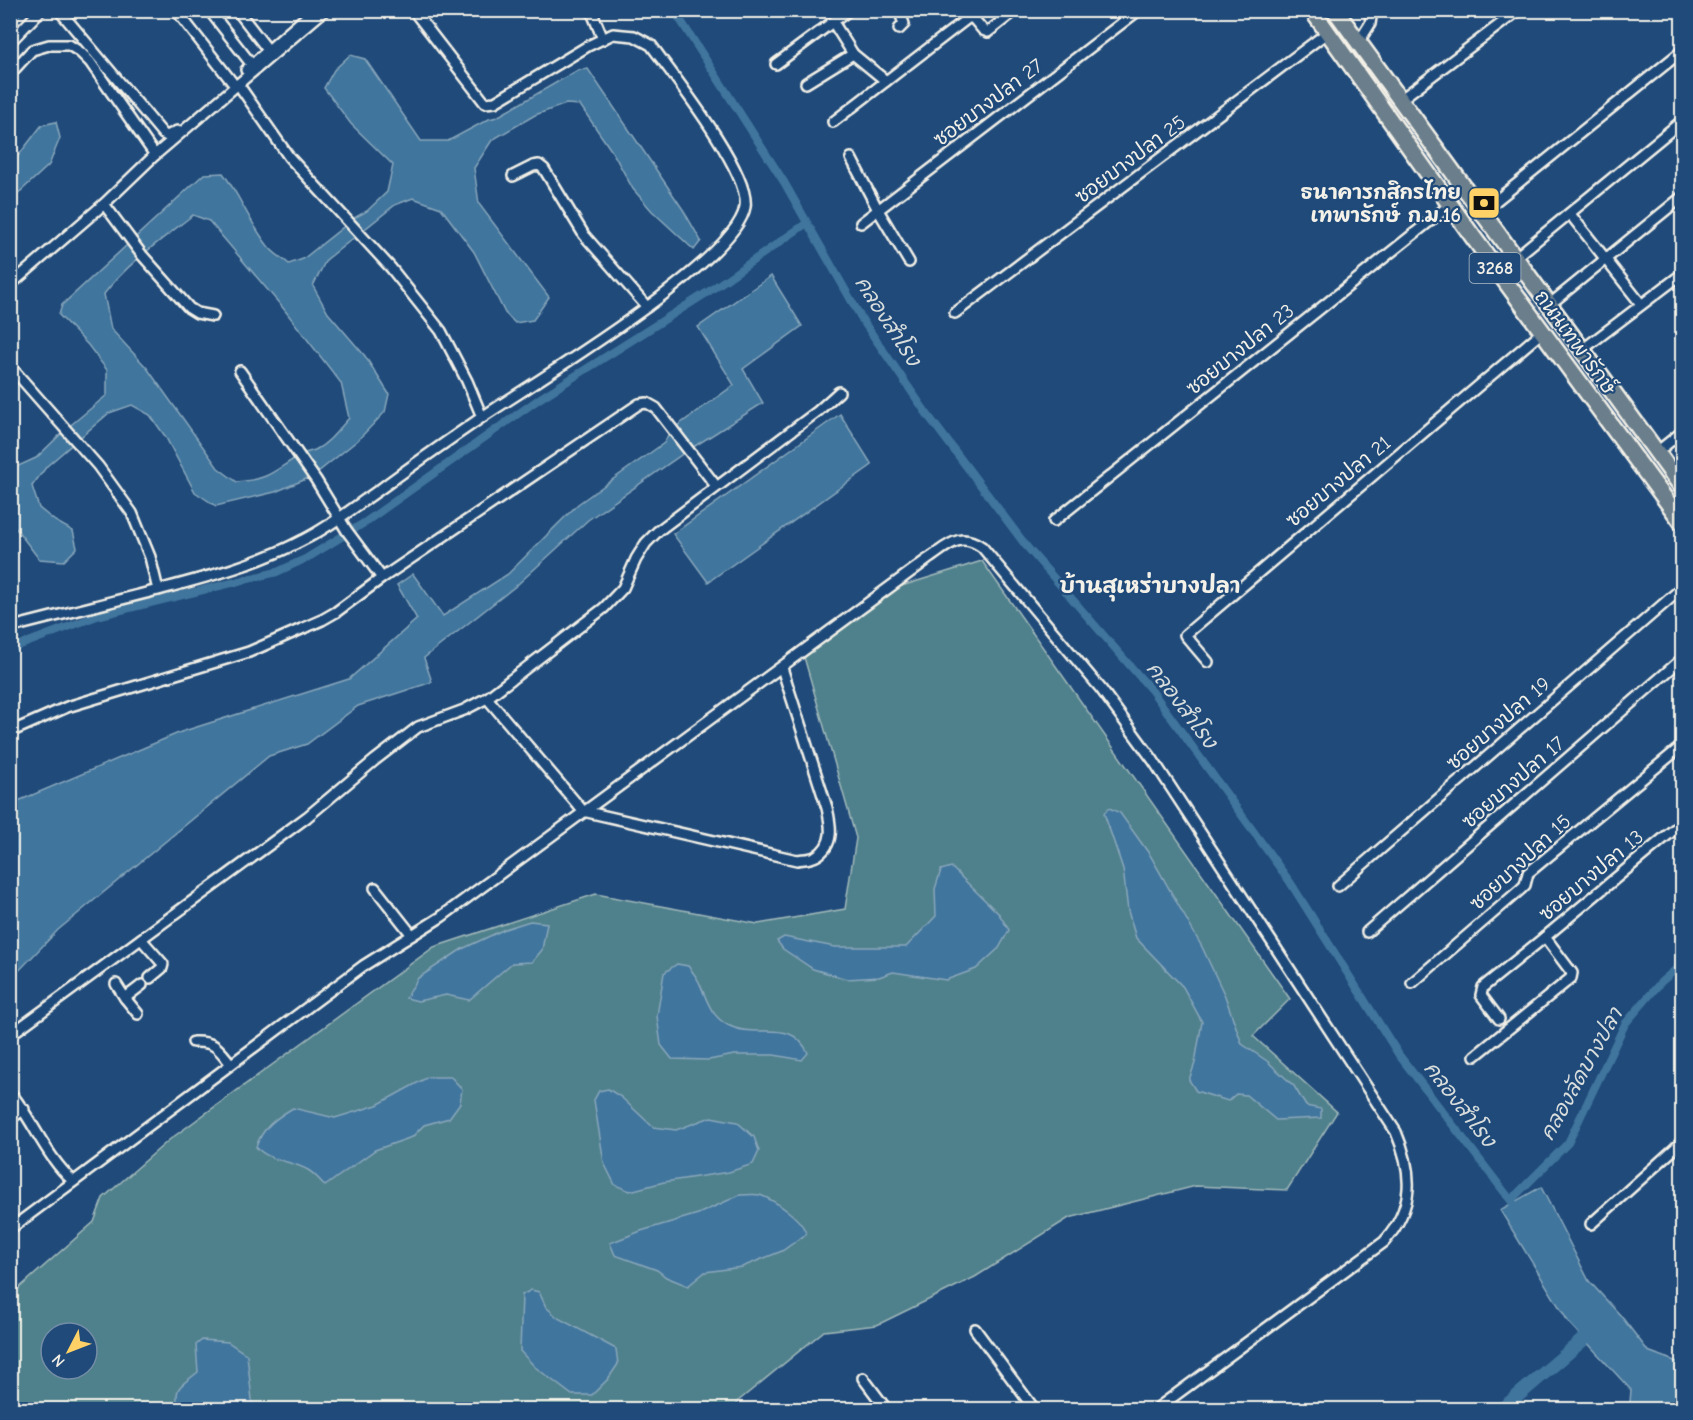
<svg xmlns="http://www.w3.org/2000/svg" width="1693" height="1420" viewBox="0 0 1693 1420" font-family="'Comic Neue','Playpen Sans Thai',sans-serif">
<rect width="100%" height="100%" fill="#1f4a7a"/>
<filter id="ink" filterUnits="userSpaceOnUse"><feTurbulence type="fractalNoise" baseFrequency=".0167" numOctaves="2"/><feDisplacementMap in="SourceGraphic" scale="12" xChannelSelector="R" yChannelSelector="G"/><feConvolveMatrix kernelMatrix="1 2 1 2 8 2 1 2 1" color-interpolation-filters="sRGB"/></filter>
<g filter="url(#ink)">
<path fill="#50818c" stroke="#a2b9ba" stroke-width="1.5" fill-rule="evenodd" d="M982,561L1290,999L1253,1036L1337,1112L1287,1190L1196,1186L1069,1218L975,1277L877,1325L824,1331L737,1402V1409H11L10,1296L94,1222L103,1198L169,1140L434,947L596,894L758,924L845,909L856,838L804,657L892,589ZM51,1333H87V1369H51Z"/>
<g fill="#41759d" stroke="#89a7bb" stroke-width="1.5" fill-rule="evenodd">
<path d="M350,55L365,59L421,141H448L489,119L497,117L578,70L588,69L682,208L701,241L694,250L652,211L633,189L613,153L580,105L566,104L535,115L492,140L474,168L479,204L549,297L533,320L515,323L505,313L474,252L441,208L413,198L395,205L326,260L313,286L328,313L365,356L389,394L385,412L358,440L313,476L275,492L216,506L195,492L165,436L150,415L132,405L109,413L47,466L32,486L39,508L55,521L73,531L77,548L64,561L39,559L11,522V466L14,468L36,458L66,429L107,395V370L88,345L59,315L62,305L204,174L223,173C240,196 250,223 268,246C273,253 282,258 289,264L303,259L356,217L367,211L387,192L393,165L351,124L324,88L334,70ZM193,215L209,221L283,308L341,383L349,418C339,429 329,443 315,450C309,452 302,453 297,457C271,473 269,479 237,482L218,468L147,368L111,329L104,294C129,262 161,240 193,215Z"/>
<polygon points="56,122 60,138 49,165 11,200 11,165 42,125"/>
<polygon points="771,276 802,326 743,369 763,403 687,451 588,520 517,585 424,658 432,682 358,706 307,744 269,756 58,930 11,979 11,804 181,732 349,679 417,619 397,585 413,574 443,616 508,574 578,504 664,443 670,431 734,385 698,327"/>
<polygon points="840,414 872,465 708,582 673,534"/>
<polygon points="1109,808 1120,813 1150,855 1202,947 1225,996 1242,1044 1267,1061 1294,1086 1306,1106 1321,1109 1321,1118 1276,1120 1246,1095 1236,1094 1228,1101 1196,1091 1189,1080 1195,1063 1202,1022 1183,987 1136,938 1128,911 1123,869 1104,813"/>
<polygon points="951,867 999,914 1009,930 999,948 976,969 946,980 893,972 879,977 847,979 813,969 783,949 777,941 784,937 835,947 906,947 936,916 935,889 941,870"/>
<polygon points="530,921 547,923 542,950 532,962 512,963 469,1000 446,995 418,1001 406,998 418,978 462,949 505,929"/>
<path d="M677,964L688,966C692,971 696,976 699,982C706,997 710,1015 726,1024C756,1042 790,1015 808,1053L802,1060L774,1055H734L709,1060L672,1059L661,1045L657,1016L664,973Z"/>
<path d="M428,1077H451L462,1089L460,1103L449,1118L424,1125L412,1137L375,1150L325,1186C320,1180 315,1174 308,1170C291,1160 270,1162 256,1147C262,1128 276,1118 293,1108L335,1118L377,1105Z"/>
<polygon points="608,1089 621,1097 653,1127 676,1130 711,1117 737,1122 754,1137 759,1151 753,1164 729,1172 664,1182 630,1191 615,1185 604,1163 594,1100 599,1091"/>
<polygon points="1541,1187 1589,1281 1621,1316 1648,1351 1677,1362 1682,1368 1682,1409 1634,1409 1630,1402 1631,1390 1569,1323 1500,1210"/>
<path d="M740,1195C746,1195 754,1194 760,1195C774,1200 803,1219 806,1234L782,1251L742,1267L705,1272L688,1286L666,1277L657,1270L615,1255L610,1243L641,1231L698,1214Z"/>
<polygon points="531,1290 539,1292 546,1307 558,1318 616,1349 618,1364 608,1379 592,1395 572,1395 535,1367 520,1351 522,1295"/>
<path d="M202,1340L228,1342L247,1355L253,1409H178C174,1385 180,1387 198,1372L196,1345Z"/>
</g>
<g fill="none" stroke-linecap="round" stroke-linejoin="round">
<g stroke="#41759d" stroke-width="8">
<polyline points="674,10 784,182 863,321 927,414 1027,547 1152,691 1290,882 1399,1055 1519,1211"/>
<polyline points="10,649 97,616 277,572 307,558 364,523 539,399 708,292 807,223"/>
<polyline points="1511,1200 1568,1143 1625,1024 1661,982 1682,964"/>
</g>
<g stroke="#41759d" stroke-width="14">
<polyline points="10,17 16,10"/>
<polyline points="1501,1410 1598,1327"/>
</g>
<g stroke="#f4f1e8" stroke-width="14">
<g id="minor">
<polyline points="59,10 163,134 167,136 177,131"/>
<polyline points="209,10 252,65"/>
<polyline points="237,10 268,50"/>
<polyline points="591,10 603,39"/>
<polyline points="899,10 904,24 899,29"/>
<polyline points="180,15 232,82"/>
<polyline points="833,22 853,54 886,81"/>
<polyline points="10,42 41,10"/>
<polyline points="1358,43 1370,24 1372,10"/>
<polyline points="776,64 849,10"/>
<polyline points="246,70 314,10"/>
<polyline points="10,74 32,50 49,45 69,45 80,52 90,62 155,155"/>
<polyline points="806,83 853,54"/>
<polyline points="238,84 289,157 391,268 441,331 467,381 482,417"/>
<polyline points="1400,100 1519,10"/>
<polyline points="833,122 968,18 973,18 983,30 988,32 1016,10"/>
<polyline points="851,158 878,210 909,262"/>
<polyline points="513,176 533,166 539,165 544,169 584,235 647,307"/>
<polyline points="104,204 142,255 189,308 197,313 213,316"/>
<polyline points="1482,212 1682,51"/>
<polyline points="1570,214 1641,304"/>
<polyline points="861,223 1139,10"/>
<polyline points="1515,258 1682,121"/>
<polyline points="10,285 104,204 155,155 325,10"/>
<polyline points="1549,305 1682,197"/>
<polyline points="955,313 1328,32"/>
<polyline points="1582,350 1682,274"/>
<polyline points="10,366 98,466 132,513 150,557 158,590 16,626 10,624"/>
<polyline points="240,371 316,480 347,531 382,578"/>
<polyline points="1657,452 1682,432"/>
<polyline points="1054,521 1450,205"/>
<path d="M158,590C207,577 258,564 303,540C330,527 354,507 379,490C410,467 443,444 475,422C527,386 736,263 745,207C751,173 673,75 651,45L634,36L613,34L588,46L495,102L485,103L413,10"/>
<polyline points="1208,662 1185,635 1542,332"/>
<path d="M487,698L583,811L797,860C803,859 812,859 816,856C835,845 831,825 827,808L782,668"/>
<polyline points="10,732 67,707 249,652 322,620 336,612 382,578 639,404 647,403 656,408 716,486"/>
<polyline points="1338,886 1682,588"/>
<polyline points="375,888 412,935"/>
<polyline points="1367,932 1682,659"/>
<polyline points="141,939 163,964 162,968 150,978"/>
<polyline points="1412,983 1521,889 1525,885 1528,873 1682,746"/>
<polyline points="116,984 125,998 142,985"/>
<polyline points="125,998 138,1014"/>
<polyline points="1499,1019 1481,995 1483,987 1545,937"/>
<polyline points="10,1035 307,817 375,760 418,727 464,710 487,698 604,608 623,588 636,559 646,543 658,531 818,411 839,392"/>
<path d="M193,1042C215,1041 218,1048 231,1064"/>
<polyline points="1475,1056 1571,978 1572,973 1545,937 1682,823"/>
<path d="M10,1092C33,1120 46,1157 73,1181"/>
<polyline points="10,1119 24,1109"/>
<polyline points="1591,1224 1682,1142"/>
<path d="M10,1229L363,966L441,917L928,559C948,546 959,531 982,547L1101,689L1153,760L1396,1132C1413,1172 1415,1207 1384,1242L1155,1410"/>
<polyline points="975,1329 1035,1410"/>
<polyline points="863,1378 887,1410"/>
</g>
</g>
<g stroke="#f4f1e8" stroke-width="20">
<g id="primary">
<polyline points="1312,10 1473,237 1682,522"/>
<polyline points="1335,10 1682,487"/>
</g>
</g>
<use href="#minor" stroke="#1f4a7a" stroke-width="9"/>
<use href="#primary" stroke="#6b7e8b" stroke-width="15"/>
</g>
</g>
<defs>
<g id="bank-square" transform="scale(1.725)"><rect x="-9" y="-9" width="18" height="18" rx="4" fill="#ffd166" stroke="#1f4a7a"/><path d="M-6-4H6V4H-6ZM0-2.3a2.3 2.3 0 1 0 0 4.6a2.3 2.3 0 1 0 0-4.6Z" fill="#111"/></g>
</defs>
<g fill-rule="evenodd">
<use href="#bank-square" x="1484" y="203"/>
</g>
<g text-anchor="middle" stroke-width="4.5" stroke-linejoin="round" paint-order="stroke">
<rect fill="#1f4a7a" stroke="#b4bfc7" stroke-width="1.5" x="1469.5" y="253" width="51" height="30" rx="4.5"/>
<g font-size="18" font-weight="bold" fill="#f4f1e8">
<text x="1495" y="274">3268</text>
</g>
<g font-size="20" fill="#f4f1e8" stroke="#1f4a7a">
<text transform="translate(988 102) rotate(-37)" y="7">ซอยบางปลา 27</text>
<text transform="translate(1130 159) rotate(-37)" y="7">ซอยบางปลา 25</text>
<text transform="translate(1576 342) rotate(54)" y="7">ถนนเทพารักษ์</text>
<text transform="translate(1240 349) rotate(-39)" y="7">ซอยบางปลา 23</text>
<text transform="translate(1338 481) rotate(-40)" y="7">ซอยบางปลา 21</text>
<text transform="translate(1498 723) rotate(-41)" y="7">ซอยบางปลา 19</text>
<text transform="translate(1513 782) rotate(-41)" y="7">ซอยบางปลา 17</text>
<text transform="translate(1520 862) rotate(-43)" y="7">ซอยบางปลา 15</text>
<text transform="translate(1591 875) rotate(-40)" y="7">ซอยบางปลา 13</text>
</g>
<g font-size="20" font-weight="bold" fill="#f4f1e8" stroke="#1f4a7a" text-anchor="end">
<text x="1461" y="199">ธนาคารกสิกรไทย<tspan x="1461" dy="23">เทพารักษ์ ก.ม.16</tspan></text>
</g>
<g font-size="21" font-style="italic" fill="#d9dedd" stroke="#1f4a7a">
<text transform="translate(888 321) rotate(57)" y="7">คลองสำโรง</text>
<text transform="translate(1182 705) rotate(53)" y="7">คลองสำโรง</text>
<text transform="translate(1581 1074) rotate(-61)" y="7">คลองลัดบางปลา</text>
<text transform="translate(1460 1104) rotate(52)" y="7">คลองสำโรง</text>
</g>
<g font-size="22" font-weight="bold" fill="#f4f1e8" stroke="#1f4a7a">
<text x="1150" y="593">บ้านสุเหร่าบางปลา</text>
</g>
</g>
<rect width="1693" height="1420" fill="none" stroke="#1f4a7a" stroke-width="36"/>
<rect x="18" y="18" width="1657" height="1384" fill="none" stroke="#f4f1e8" stroke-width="2" filter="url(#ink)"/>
<g transform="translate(69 1351) rotate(228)"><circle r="28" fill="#1f4a7a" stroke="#748da6" stroke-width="1.5"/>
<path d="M0-4.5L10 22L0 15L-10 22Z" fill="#ffd166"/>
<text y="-9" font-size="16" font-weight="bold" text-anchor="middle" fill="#f4f1e8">N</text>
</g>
</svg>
